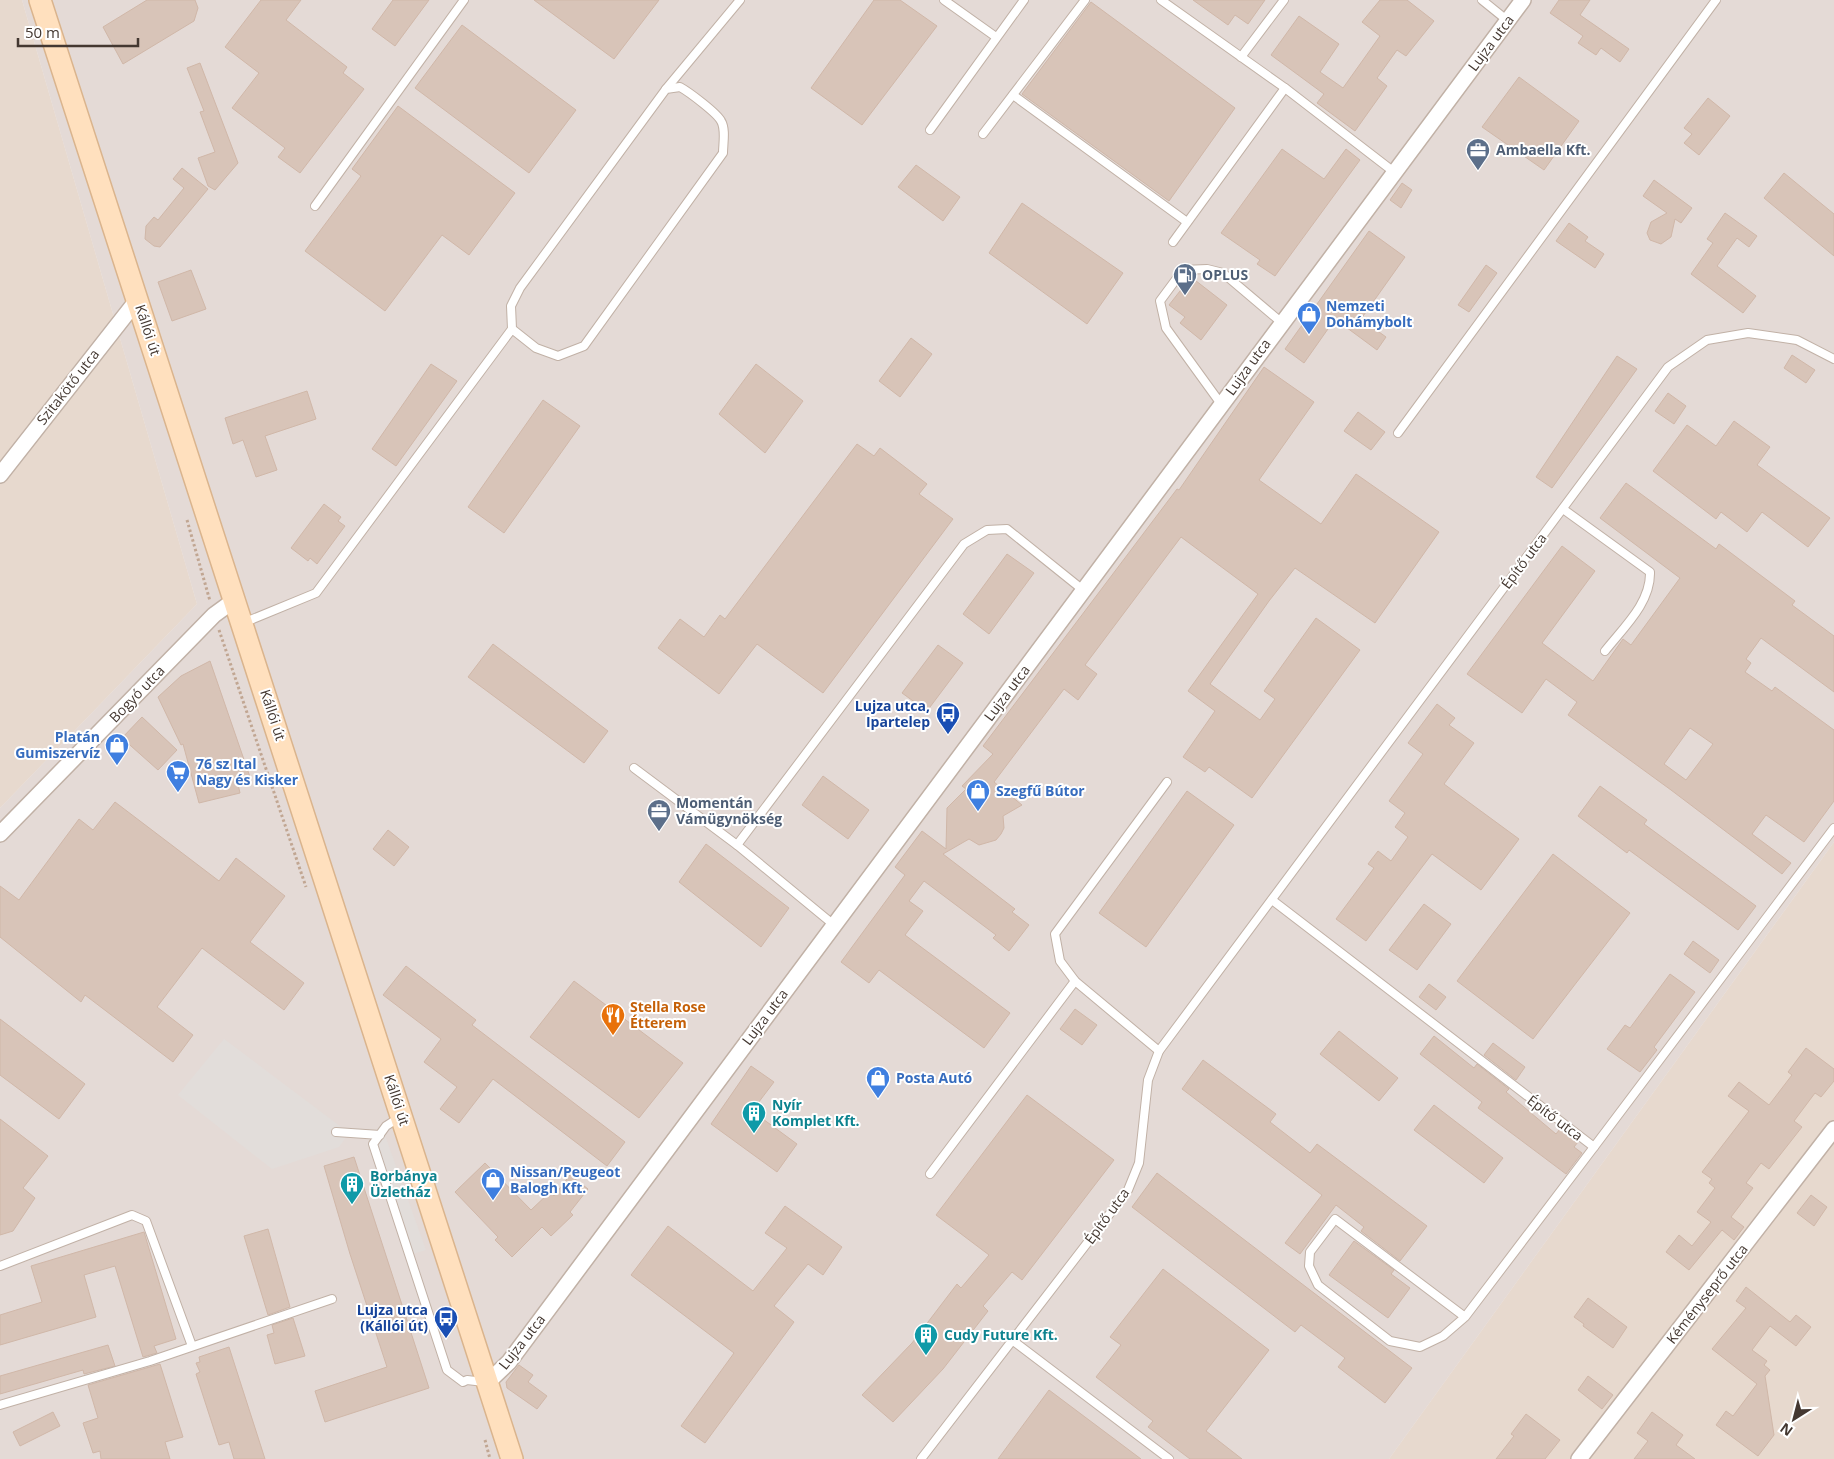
<svg xmlns="http://www.w3.org/2000/svg" width="1834" height="1459" viewBox="0 0 1834 1459" font-family="'Open Sans',sans-serif">
<rect width="100%" height="100%" fill="#f2e9e0"/>
<g fill="#e7d9ce">
<polygon points="0,0 22,0 197,604 0,808"/>
<polygon points="1834,842 1834,1459 1389,1459"/>
</g>
<polygon fill="#e4dad6" points="22,0 1834,0 1834,842 1389,1459 0,1459 0,808 197,604"/>
<g fill="#e2ddda">
<polygon points="224,1039 349,1133 339,1147 272,1169 178,1095"/>
<polygon points="383,1130 426,1250 409,1255 373,1144"/>
</g>
<g fill="#d8c4b8" stroke="#d0b7a8" fill-rule="evenodd">
<polygon points="147,0 195,0 198,8 194,21 123,64 103,27"/>
<polygon points="261,0 301,0 286,20 347,67 343,73 364,89 300,173 278,157 285,148 232,108 259,73 225,47"/>
<polygon points="393,0 429,0 395,46 372,29"/>
<polygon points="534,0 659,0 614,59"/>
<polygon points="874,0 900,0 937,26 862,125 811,88"/>
<polygon points="1193,0 1265,0 1248,24 1235,15 1228,25"/>
<polygon points="1380,0 1407,0 1434,21 1406,56 1397,50 1377,78 1387,86 1355,131 1317,103 1324,94 1271,55 1299,16 1339,44 1320,72 1343,88 1380,36 1362,22"/>
<polygon points="1559,0 1590,0 1580,15 1629,49 1620,62 1601,48 1596,55 1578,43 1583,36 1550,13"/>
<polygon points="1091,2 1235,108 1169,201 1022,94"/>
<polygon points="462,25 576,110 529,173 415,88"/>
<polygon points="200,63 238,163 215,190 208,186 198,158 215,152 200,112 204,111 187,68"/>
<polygon points="1519,77 1579,121 1544,170 1482,127"/>
<polygon points="1708,98 1730,116 1699,155 1684,143 1692,134 1684,128"/>
<polygon points="398,106 515,193 469,255 442,235 385,311 305,251 361,176 352,169"/>
<polygon points="1282,149 1324,179 1346,149 1360,160 1275,276 1257,264 1260,260 1221,233"/>
<polygon points="916,165 960,197 943,221 898,187"/>
<polygon points="182,168 208,189 160,247 154,246 145,239 146,226 154,217 158,220 184,188 173,179"/>
<polygon points="1784,173 1834,214 1834,256 1764,198"/>
<polygon points="1654,180 1692,208 1681,223 1675,219 1671,237 1661,244 1650,240 1647,233 1651,222 1667,213 1643,196"/>
<polygon points="1402,183 1412,190 1401,208 1390,200"/>
<polygon points="1022,203 1123,273 1087,324 989,253"/>
<polygon points="1725,213 1757,236 1749,247 1737,238 1717,266 1756,296 1743,313 1691,274 1713,243 1707,239"/>
<polygon points="1569,223 1588,237 1585,241 1604,254 1595,268 1556,241"/>
<polygon points="1369,231 1405,257 1361,319 1386,337 1377,350 1335,319 1304,363 1285,349"/>
<polygon points="1486,265 1497,273 1469,312 1458,305"/>
<polygon points="191,270 206,309 172,321 158,282"/>
<polygon points="1191,277 1227,305 1201,340 1180,323 1185,317 1169,305"/>
<polygon points="911,338 932,354 900,397 879,381"/>
<polygon points="1792,355 1815,370 1806,383 1784,368"/>
<polygon points="1617,356 1637,369 1552,488 1536,477"/>
<polygon points="431,364 457,381 396,466 372,449"/>
<polygon points="756,364 803,401 765,453 719,414"/>
<polygon points="1264,367 1314,402 1259,480 1321,524 1356,474 1439,532 1375,623 1295,568 1269,601 1210,684 1260,720 1275,699 1264,691 1316,618 1360,650 1252,798 1209,767 1205,772 1183,757 1215,711 1188,691 1258,594 1181,537 1085,665 1097,674 1078,700 1064,689 994,782 1022,805 1003,816 1004,828 1001,834 996,840 979,845 969,839 943,854 1015,909 1012,912 1029,925 1009,951 993,938 996,935 924,881 909,901 923,911 905,935 1010,1013 984,1048 879,970 869,983 841,962 905,875 895,867 922,831 946,849 947,808 966,789 962,786 993,754 983,746 1177,489 1179,490"/>
<polygon points="307,391 316,419 265,436 277,470 256,477 243,440 233,444 225,418"/>
<polygon points="1668,393 1686,406 1674,424 1655,411"/>
<polygon points="543,400 580,426 504,533 468,507"/>
<polygon points="1358,412 1385,432 1371,450 1344,431"/>
<polygon points="1734,421 1770,447 1757,465 1830,518 1808,547 1762,512 1747,532 1721,512 1716,519 1653,471 1687,425 1716,446"/>
<polygon points="857,444 874,456 880,448 927,484 919,494 953,519 823,693 757,644 719,694 658,648 680,619 704,637 720,615 725,619"/>
<path d="M1626,483L1716,549L1719,544L1795,601L1792,605L1834,636V692L1761,638L1746,659L1751,663L1745,672L1772,691L1775,687L1834,730V801L1804,842L1766,815L1752,834L1791,863L1782,874L1671,790L1568,715L1577,702L1546,679L1522,713L1467,674L1562,546L1595,571L1542,643L1593,681L1623,639L1631,645L1680,578L1600,518ZM1690,728L1713,744L1686,780L1664,764Z"/>
<polygon points="324,504 341,517 338,521 345,526 317,564 310,558 308,561 291,548"/>
<polygon points="1007,554 1034,573 989,634 963,614"/>
<polygon points="493,644 608,731 584,763 468,677"/>
<polygon points="938,645 963,663 927,711 902,693"/>
<polygon points="210,661 250,777 237,780 240,793 199,803 183,744 181,745 158,697 181,676"/>
<polygon points="1437,704 1455,718 1449,725 1474,743 1444,784 1519,839 1481,890 1432,854 1366,941 1336,919 1374,868 1368,864 1378,851 1391,861 1408,837 1395,827 1405,813 1389,801 1423,754 1408,743"/>
<polygon points="142,717 177,750 158,770 122,738"/>
<polygon points="823,776 869,810 848,839 802,805"/>
<polygon points="1600,786 1647,820 1644,824 1756,906 1738,930 1629,850 1627,853 1578,816"/>
<polygon points="1187,791 1234,825 1146,947 1099,913"/>
<polygon points="115,802 219,881 236,858 285,896 250,942 304,983 284,1010 202,948 157,1007 193,1035 173,1062 85,995 81,1002 0,937 0,886 19,900 79,819 93,830"/>
<polygon points="388,830 409,847 394,866 373,849"/>
<polygon points="706,844 789,908 761,947 679,882"/>
<polygon points="1553,854 1630,913 1533,1039 1457,981"/>
<polygon points="1424,904 1451,924 1417,970 1389,950"/>
<polygon points="1693,941 1719,960 1710,973 1684,954"/>
<polygon points="406,966 476,1020 472,1025 625,1142 607,1166 493,1079 459,1123 440,1109 457,1087 424,1062 441,1039 383,995"/>
<polygon points="1670,974 1695,992 1654,1047 1657,1050 1640,1072 1607,1049 1625,1025 1630,1028"/>
<polygon points="574,981 683,1063 639,1118 530,1037"/>
<polygon points="1429,984 1446,997 1436,1010 1419,997"/>
<polygon points="1075,1009 1097,1025 1082,1045 1060,1029"/>
<polygon points="0,1019 85,1084 59,1119 0,1075"/>
<polygon points="1339,1031 1398,1078 1379,1101 1320,1054"/>
<polygon points="1434,1036 1474,1068 1477,1064 1509,1089 1506,1092 1556,1134 1560,1129 1578,1142 1574,1147 1582,1153 1566,1174 1478,1108 1482,1102 1420,1054"/>
<polygon points="1493,1043 1525,1067 1516,1080 1484,1055"/>
<polygon points="1806,1048 1834,1069 1834,1081 1821,1097 1815,1093 1794,1121 1802,1127 1769,1169 1761,1163 1746,1183 1753,1188 1731,1217 1744,1227 1734,1240 1722,1230 1689,1270 1666,1252 1679,1235 1692,1246 1711,1222 1697,1212 1715,1188 1709,1183 1712,1179 1702,1172 1749,1111 1728,1096 1739,1082 1769,1105 1792,1075 1788,1072"/>
<polygon points="1203,1060 1276,1114 1270,1122 1310,1153 1317,1144 1427,1226 1400,1261 1361,1231 1364,1227 1336,1205 1300,1254 1285,1243 1322,1195 1182,1089"/>
<polygon points="751,1066 774,1082 752,1111 797,1144 777,1172 711,1124"/>
<polygon points="1027,1095 1114,1160 1022,1280 1012,1272 983,1306 988,1311 943,1369 893,1422 862,1395 912,1343 957,1284 961,1288 989,1255 936,1215"/>
<polygon points="1434,1105 1503,1158 1484,1183 1414,1130"/>
<polygon points="0,1119 48,1156 23,1188 35,1198 13,1231 0,1235"/>
<polygon points="354,1157 429,1388 325,1422 315,1391 387,1367 350,1254 324,1166"/>
<polygon points="485,1163 531,1210 550,1192 554,1196 570,1175 588,1189 570,1212 573,1215 551,1236 542,1227 512,1257 495,1240 498,1237 455,1192"/>
<polygon points="1157,1173 1412,1368 1385,1403 1338,1367 1345,1358 1301,1325 1295,1332 1132,1207"/>
<polygon points="1811,1195 1827,1207 1814,1226 1797,1213"/>
<polygon points="785,1206 842,1247 823,1275 808,1264 774,1306 794,1322 705,1443 681,1426 734,1353 631,1275 668,1226 753,1291 787,1248 765,1233"/>
<polygon points="268,1229 290,1307 268,1315 244,1236"/>
<polygon points="144,1232 176,1339 154,1346 157,1353 143,1357 115,1266 84,1275 96,1317 0,1345 0,1315 42,1302 31,1266"/>
<polygon points="1354,1241 1394,1270 1391,1274 1410,1288 1388,1318 1329,1275"/>
<polygon points="1163,1269 1269,1350 1206,1431 1242,1459 1190,1459 1148,1427 1153,1421 1096,1377 1121,1345 1110,1337"/>
<polygon points="1746,1287 1790,1322 1796,1315 1811,1327 1796,1346 1770,1326 1752,1350 1767,1361 1764,1365 1770,1370 1765,1376 1774,1435 1758,1456 1716,1425 1726,1411 1733,1416 1757,1384 1712,1349 1746,1308 1736,1301"/>
<polygon points="1588,1298 1627,1327 1613,1348 1583,1326 1584,1324 1574,1317"/>
<polygon points="293,1318 305,1356 275,1364 267,1335 274,1333 272,1325"/>
<polygon points="108,1345 115,1366 84,1374 83,1370 0,1394 0,1376"/>
<polygon points="229,1347 265,1459 234,1459 229,1442 219,1445 196,1374 200,1372 196,1363 200,1362 199,1357"/>
<polygon points="160,1364 183,1437 165,1442 170,1459 101,1459 100,1451 93,1453 83,1423 98,1418 88,1385"/>
<polygon points="519,1365 533,1375 528,1382 547,1396 537,1409 507,1388 506,1382"/>
<polygon points="1588,1376 1613,1395 1602,1409 1578,1390"/>
<polygon points="1049,1390 1141,1459 998,1459"/>
<polygon points="53,1412 60,1426 20,1446 13,1432"/>
<polygon points="1652,1412 1683,1435 1676,1445 1695,1459 1634,1459 1648,1441 1637,1433"/>
<polygon points="1526,1414 1560,1440 1545,1459 1496,1459 1514,1436 1511,1434"/>
</g>
<g fill="none" stroke-linecap="round" stroke-linejoin="round">
<g stroke="#c1b1a6" stroke-width="10">
<g id="lane">
<polyline points="944,0 996,37"/>
<polyline points="1161,0 1285,88 1394,172"/>
<polyline points="1482,0 1508,21"/>
<polyline points="1241,57 1284,0"/>
<polyline points="666,89 740,0"/>
<polyline points="1013,95 1187,222"/>
<polyline points="930,130 1024,0"/>
<polyline points="983,134 1085,0"/>
<polyline points="315,206 464,0"/>
<polyline points="1173,242 1285,88"/>
<polyline points="1221,404 1166,328 1160,301 1183,270 1207,269 1223,273 1281,322"/>
<polyline points="1398,433 1716,0"/>
<path d="M1563,509L1650,572C1651,603 1623,628 1605,651"/>
<path d="M243,623L316,593L512,329L511,306L520,288L666,89L680,87C689,92 717,113 721,121C726,129 723,144 723,153L584,346L558,356L536,348L512,329"/>
<polyline points="634,768 737,845 834,925"/>
<polyline points="737,845 964,544 987,530 1007,529 1083,590"/>
<polyline points="1272,900 1594,1147 1834,828"/>
<polyline points="1159,1051 1075,981 1060,961 1055,934 1167,782"/>
<polyline points="400,1117 386,1126 373,1144 447,1370 463,1382 467,1380 484,1382"/>
<polyline points="336,1132 380,1135"/>
<polyline points="930,1174 1075,981"/>
<polyline points="0,1266 132,1215 146,1221 192,1346"/>
<polyline points="1465,1317 1335,1219 1310,1252 1309,1266 1318,1285 1390,1341 1420,1347 1443,1336 1465,1317 1594,1147"/>
<polyline points="1012,1340 1169,1459"/>
<polyline points="0,1405 150,1361 332,1299"/>
<polyline points="921,1459 1128,1190 1139,1163 1148,1080 1159,1051 1668,367 1707,340 1748,333 1797,340 1834,359"/>
</g>
</g>
<g stroke="#c1b1a6" stroke-width="18">
<g id="street">
<polyline points="0,475 138,299"/>
<polyline points="0,834 214,615 236,599"/>
<polyline points="488,1382 509,1362 1523,0"/>
<polyline points="1579,1459 1834,1129"/>
</g>
</g>
<g stroke="#dab48d" stroke-width="24">
<polyline id="secondary" points="40,0 512,1459"/>
</g>
<g stroke="#c1a692" stroke-width="3" stroke-dasharray="2.5 2.5" stroke-linecap="butt">
<polyline points="187,520 210,601"/>
<polyline points="219,630 306,887"/>
<polyline points="485,1440 490,1459"/>
</g>
<use href="#lane" stroke="#fff" stroke-width="8"/>
<use href="#street" stroke="#fff" stroke-width="15"/>
<use href="#secondary" stroke="#ffe0be" stroke-width="21"/>
</g>
<defs>
<g id="office-pin" transform="scale(1.25)"><path d="M0 17L-7.5 6A9.5 9.5 0 1 1 7.5 6Z" fill="#5c6f8a" stroke="#fff"/><path d="M-6-3h4V-5.5h4V-3h4V5H-6ZM-1-4.5V-3h2v-1.5ZM-6 0V1H6V0Z" fill="#fff"/></g>
<g id="fuel-pin" transform="scale(1.25)"><path d="M0 17L-7.5 6A9.5 9.5 0 1 1 7.5 6Z" fill="#5c6f8a" stroke="#fff"/><path d="M-5.5-6h7V0h2V4h1.3V-2.5L3-4.5l.8-.8L6-3V5H2.5V1h-1V6h-7ZM-4.2-4.7v3.2H.2V-4.7Z" fill="#fff"/></g>
<g id="shop-pin" transform="scale(1.25)"><path d="M0 17L-7.5 6A9.5 9.5 0 1 1 7.5 6Z" fill="#3f7fe0" stroke="#fff"/><path d="M-5-2.5h2.3a2.7 3.5 0 0 1 5.4 0H5L5.5 6h-11ZM-1.5-2.5h3a1.5 2.3 0 0 0-3 0Z" fill="#fff"/></g>
<g id="bus-pin" transform="scale(1.25)"><path d="M0 17L-7.5 6A9.5 9.5 0 1 1 7.5 6Z" fill="#1a4fb4" stroke="#fff"/><path d="M-5-6H5V4H4V6H2V4H-2V6H-4V4H-5ZM-3.5-4V0h7V-4ZM-3.5 1.2v1.5H-2V1.2ZM2 1.2v1.5H3.5V1.2Z" fill="#fff"/></g>
<g id="supermarket-pin" transform="scale(1.25)"><path d="M0 17L-7.5 6A9.5 9.5 0 1 1 7.5 6Z" fill="#3f7fe0" stroke="#fff"/><path d="M-6-5.5h2.5l.6 2H6L4.5 2H-2.5L-4.4-4H-6ZM-1.5 3.2a1.3 1.3 0 1 0 .1 0ZM3 3.2a1.3 1.3 0 1 0 .1 0Z" fill="#fff"/></g>
<g id="restaurant-pin" transform="scale(1.25)"><path d="M0 17L-7.5 6A9.5 9.5 0 1 1 7.5 6Z" fill="#e8710a" stroke="#fff"/><path d="M-5-6h1v4h1v-4h1v4h1v-4h1v5L-1.5 .5V6h-2V.5L-5-1ZM5-6V6H3V1.5H1.5Q1.5-4 5-6Z" fill="#fff"/></g>
<g id="building-pin" transform="scale(1.25)"><path d="M0 17L-7.5 6A9.5 9.5 0 1 1 7.5 6Z" fill="#0f9aa8" stroke="#fff"/><path d="M-4-6H4V6H1V3H-1V6H-4ZM-2.5-4.3h1.7v1.8h-1.7ZM.8-4.3h1.7v1.8H.8ZM-2.5-1h1.7V.8h-1.7ZM.8-1h1.7V.8H.8Z" fill="#fff"/></g>
</defs>
<g fill-rule="evenodd">
<use href="#office-pin" x="1478" y="150"/>
<use href="#fuel-pin" x="1185" y="275"/>
<use href="#shop-pin" x="1309" y="314"/>
<use href="#bus-pin" x="948" y="714"/>
<use href="#shop-pin" x="117" y="745"/>
<use href="#supermarket-pin" x="178" y="772"/>
<use href="#shop-pin" x="978" y="791"/>
<use href="#office-pin" x="659" y="811"/>
<use href="#restaurant-pin" x="613" y="1015"/>
<use href="#shop-pin" x="878" y="1078"/>
<use href="#building-pin" x="754" y="1113"/>
<use href="#shop-pin" x="493" y="1180"/>
<use href="#building-pin" x="352" y="1184"/>
<use href="#bus-pin" x="446" y="1318"/>
<use href="#building-pin" x="926" y="1335"/>
</g>
<g text-anchor="middle" stroke-width="4" stroke-linejoin="round" paint-order="stroke">
<g font-size="14" fill="#443831" stroke="#fff">
<text transform="translate(1491 43) rotate(-53)" y="5">Lujza utca</text>
<text transform="translate(148 330) rotate(72)" y="5">Kállói út</text>
<text transform="translate(1248 367) rotate(-54)" y="5">Lujza utca</text>
<text transform="translate(68 387) rotate(-52)" y="5">Szitakötő utca</text>
<text transform="translate(1524 561) rotate(-53)" y="5">Építő utca</text>
<text transform="translate(1007 693) rotate(-53)" y="5">Lujza utca</text>
<text transform="translate(137 694) rotate(-46)" y="5">Bogyó utca</text>
<text transform="translate(273 715) rotate(72)" y="5">Kállói út</text>
<text transform="translate(765 1017) rotate(-53)" y="5">Lujza utca</text>
<text transform="translate(397 1100) rotate(72)" y="5">Kállói út</text>
<text transform="translate(1555 1118) rotate(37)" y="5">Építő utca</text>
<text transform="translate(1107 1216) rotate(-54)" y="5">Építő utca</text>
<text transform="translate(1707 1294) rotate(-52)" y="5">Kéményseprő utca</text>
<text transform="translate(522 1342) rotate(-52)" y="5">Lujza utca</text>
</g>
<g font-size="14" font-weight="bold" fill="#4e5e75" stroke="#fff" text-anchor="start">
<text x="1496" y="155">Ambaella Kft.</text>
<text x="1202" y="280">OPLUS</text>
<text x="676" y="808">Momentán<tspan x="676" dy="16">Vámügynökség</tspan></text>
</g>
<g font-size="14" font-weight="bold" fill="#366cbe" stroke="#fff" text-anchor="start">
<text x="1326" y="311">Nemzeti<tspan x="1326" dy="16">Dohámybolt</tspan></text>
<text x="100" y="742" text-anchor="end">Platán<tspan x="100" dy="16">Gumiszervíz</tspan></text>
<text x="196" y="769">76 sz Ital<tspan x="196" dy="16">Nagy és Kisker</tspan></text>
<text x="996" y="796">Szegfű Bútor</text>
<text x="896" y="1083">Posta Autó</text>
<text x="510" y="1177">Nissan/Peugeot<tspan x="510" dy="16">Balogh Kft.</tspan></text>
</g>
<g font-size="14" font-weight="bold" fill="#164399" stroke="#fff" text-anchor="end">
<text x="930" y="711">Lujza utca,<tspan x="930" dy="16">Ipartelep</tspan></text>
<text x="428" y="1315">Lujza utca<tspan x="428" dy="16">(Kállói út)</tspan></text>
</g>
<g font-size="14" font-weight="bold" fill="#c56008" stroke="#fff" text-anchor="start">
<text x="630" y="1012">Stella Rose<tspan x="630" dy="16">Étterem</tspan></text>
</g>
<g font-size="14" font-weight="bold" fill="#0d838f" stroke="#fff" text-anchor="start">
<text x="772" y="1110">Nyír<tspan x="772" dy="16">Komplet Kft.</tspan></text>
<text x="370" y="1181">Borbánya<tspan x="370" dy="16">Üzletház</tspan></text>
<text x="944" y="1340">Cudy Future Kft.</text>
</g>
</g>
<g transform="translate(1794 1419) rotate(216)" stroke="#ffffff" stroke-width="4" paint-order="stroke">
<path d="M0-4L9 19L0 12L-9 19Z" fill="#443831"/>
<text y="-8" font-size="14" font-weight="bold" text-anchor="middle" fill="#443831">N</text>
</g>
<path d="M18 38v8h120v-8" fill="none" stroke="#443831" stroke-width="2.5"/>
<text x="25" y="38" font-size="15" fill="#443831" stroke="#ffffff" stroke-width="4" paint-order="stroke">50 m</text>
</svg>
